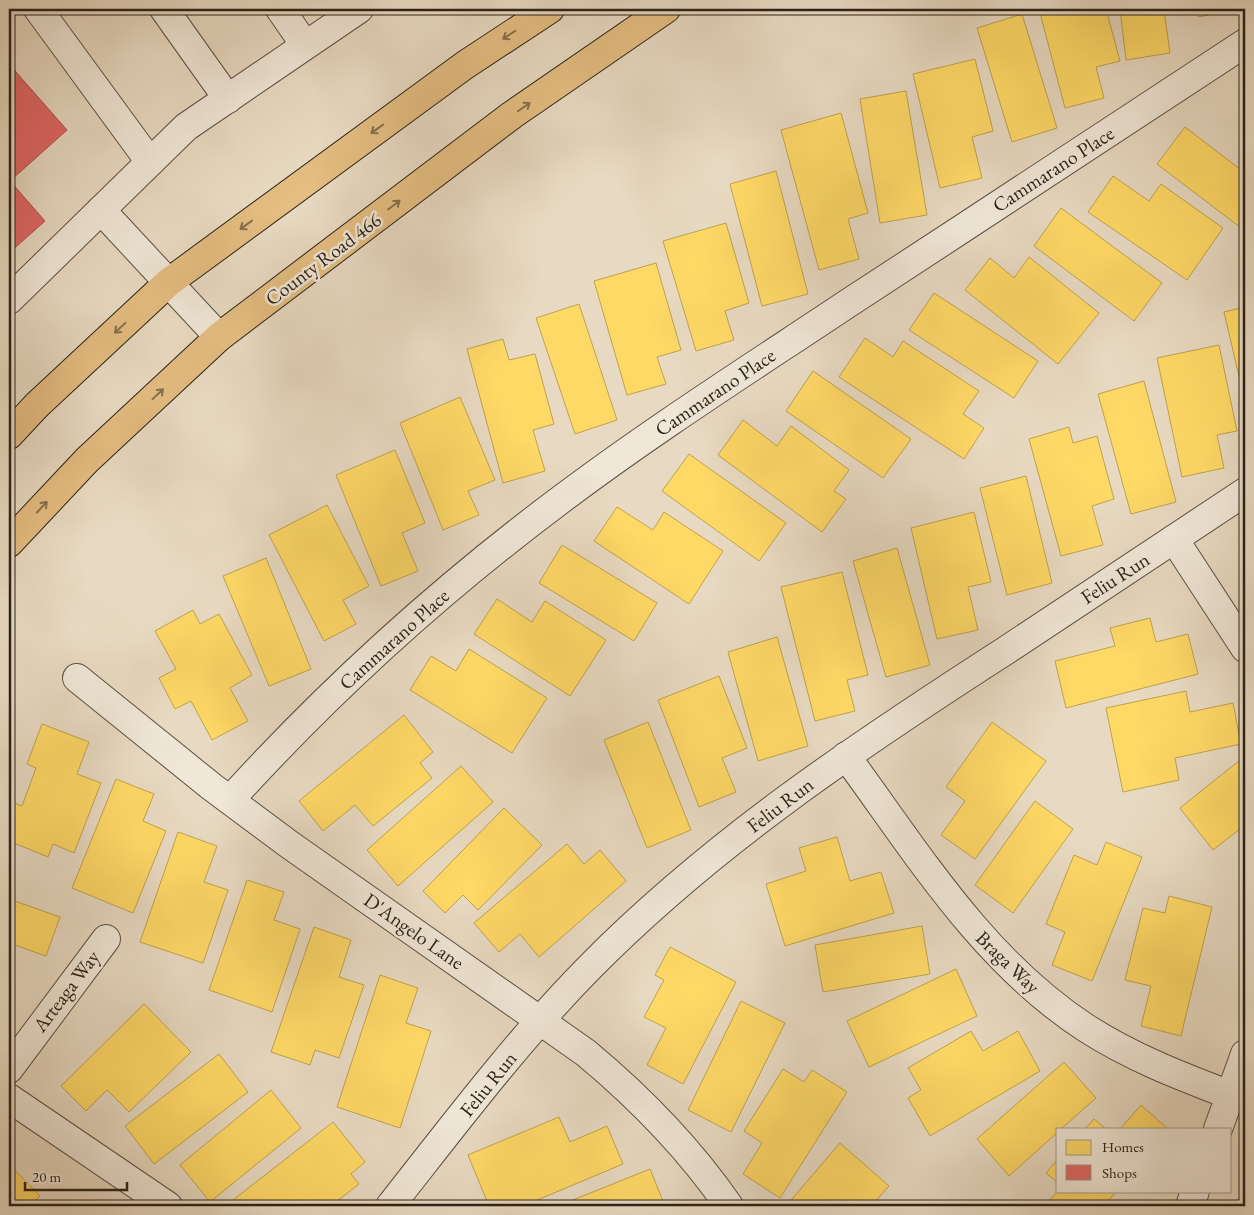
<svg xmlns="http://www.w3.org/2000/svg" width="1254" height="1215" viewBox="0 0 1254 1215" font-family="'EB Garamond',serif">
<rect width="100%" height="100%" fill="#e8dac2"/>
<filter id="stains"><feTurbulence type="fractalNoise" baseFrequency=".004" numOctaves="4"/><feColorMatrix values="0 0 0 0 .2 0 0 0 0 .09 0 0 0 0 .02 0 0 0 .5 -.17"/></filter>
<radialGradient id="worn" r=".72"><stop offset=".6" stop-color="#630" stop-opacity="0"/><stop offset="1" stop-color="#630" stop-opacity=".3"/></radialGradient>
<g fill="#ffd966" stroke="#bfa24f">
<polygon points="1039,9 1106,9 1120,61 1096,67 1104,98 1065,108"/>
<polygon points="1120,9 1171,9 1164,10 1170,53 1126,60"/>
<polygon points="1196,9 1238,9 1198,17"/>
<polygon points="1022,14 1057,128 1012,142 977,28"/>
<polygon points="975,59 993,131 972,137 982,178 940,188 913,74"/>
<polygon points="906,91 927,215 880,223 860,99"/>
<polygon points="841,113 868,213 848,219 859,259 819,270 781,130"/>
<polygon points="1185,127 1245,173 1245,231 1157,164"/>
<polygon points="776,171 808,294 762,306 730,184"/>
<polygon points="1113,176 1149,201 1161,184 1223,228 1187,280 1088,212"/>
<polygon points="1061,208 1162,283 1134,321 1034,246"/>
<polygon points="726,223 749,303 725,311 734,340 696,351 663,241"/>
<polygon points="1029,257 1099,313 1058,364 965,290 990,258 1014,278"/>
<polygon points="656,263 681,350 657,357 666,384 627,395 594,281"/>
<polygon points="934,293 1038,361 1014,398 909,330"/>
<polygon points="579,304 617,420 575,434 536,318"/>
<polygon points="1245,307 1245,402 1224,312"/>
<polygon points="865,338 893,357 903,341 979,391 963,414 984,428 964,459 839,377"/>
<polygon points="503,339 509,360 535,354 554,424 533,430 545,471 503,483 467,349"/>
<polygon points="1219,345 1237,431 1217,435 1224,468 1182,477 1157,358"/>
<polygon points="813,371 911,439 883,478 786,411"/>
<polygon points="1144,381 1176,502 1131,514 1098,394"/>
<polygon points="460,397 495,480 468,491 479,515 443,530 400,423"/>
<polygon points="743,420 777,446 791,426 849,470 834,491 846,499 822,532 718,455"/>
<polygon points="1069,427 1073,443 1097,436 1114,499 1092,506 1103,545 1061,556 1029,439"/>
<polygon points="395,450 425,523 402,533 418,571 381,586 336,475"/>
<polygon points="689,454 786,523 759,561 662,491"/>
<polygon points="1026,476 1052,583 1007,595 980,488"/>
<polygon points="327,505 369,586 343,600 356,624 324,641 269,535"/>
<polygon points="617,507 653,530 664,512 723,551 689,604 594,541"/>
<polygon points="974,512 991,582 968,587 978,630 937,639 911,528"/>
<polygon points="562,545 657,603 634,641 539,583"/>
<polygon points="897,548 930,665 886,677 853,561"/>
<polygon points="266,558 311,669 269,686 223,576"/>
<polygon points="842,572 868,675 847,680 855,711 815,721 781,587"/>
<polygon points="497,599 532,622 545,601 606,640 570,696 474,634"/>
<polygon points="193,610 200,624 219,614 252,675 230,688 248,721 212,740 191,701 175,709 159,678 176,669 155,631"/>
<polygon points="1150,618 1156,642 1188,634 1198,674 1066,708 1055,661 1115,646 1110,628"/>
<polygon points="777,637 808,746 758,761 728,652"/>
<polygon points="469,649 547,698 512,753 410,690 431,656 456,671"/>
<polygon points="719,676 747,748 722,758 736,792 699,807 658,700"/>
<polygon points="1186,691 1190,712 1233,703 1241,744 1175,758 1179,780 1123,792 1106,708"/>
<polygon points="404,715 433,752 420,763 432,778 373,826 355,805 323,831 299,801"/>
<polygon points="648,722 691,830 647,848 604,740"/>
<polygon points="992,722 1046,761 975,859 941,835 965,801 946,787"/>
<polygon points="42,724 89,742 77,774 101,783 74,853 53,844 48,857 9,841 9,801 22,806 36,768 27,764"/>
<polygon points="1245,756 1245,825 1213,850 1180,808"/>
<polygon points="461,766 493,802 398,886 367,850"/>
<polygon points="116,779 154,794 143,821 166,831 133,913 72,888"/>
<polygon points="1035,801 1073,829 1013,913 975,885"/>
<polygon points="504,808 542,845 478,910 463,895 445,913 423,891"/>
<polygon points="178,832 217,846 204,882 228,890 203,963 140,942"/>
<polygon points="837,837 850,881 881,872 894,913 785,946 766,884 806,871 799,848"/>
<polygon points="1106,842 1142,857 1092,981 1052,965 1065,932 1046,924 1074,855 1097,865"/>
<polygon points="567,844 584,864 600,850 626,881 539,957 520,934 499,952 474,923"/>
<polygon points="247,880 284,892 274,920 300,929 272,1012 209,990"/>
<polygon points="1169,896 1212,907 1181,1036 1141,1026 1151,986 1125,980 1143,908 1165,913"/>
<polygon points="9,899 60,917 46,956 9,943"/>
<polygon points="922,926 930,974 823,992 815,945"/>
<polygon points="314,927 351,940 339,977 364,985 339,1058 315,1050 310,1065 271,1052"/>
<polygon points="670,947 736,982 683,1084 647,1065 666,1028 644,1017 664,980 655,975"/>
<polygon points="956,969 977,1016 869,1067 847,1021"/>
<polygon points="380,975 418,988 406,1023 431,1031 400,1128 337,1107"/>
<polygon points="741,1001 785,1023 731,1132 688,1110"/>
<polygon points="144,1004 191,1052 129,1112 107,1090 86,1111 61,1086"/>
<polygon points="971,1031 983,1051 1018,1031 1040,1071 930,1136 908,1098 921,1090 908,1068"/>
<polygon points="219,1054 248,1092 154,1164 125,1126"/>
<polygon points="1064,1062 1096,1098 1061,1129 1058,1129 1058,1132 1009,1176 977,1139"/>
<polygon points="783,1069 804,1082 812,1070 847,1092 780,1198 743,1174 762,1143 744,1131"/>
<polygon points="271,1090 301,1128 210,1202 180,1165"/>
<polygon points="1141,1105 1168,1129 1120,1129"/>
<polygon points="559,1117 570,1142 607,1126 623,1164 523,1206 489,1206 468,1155"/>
<polygon points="1094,1119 1106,1129 1085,1129"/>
<polygon points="333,1122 365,1162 351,1174 359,1184 331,1206 238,1206 233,1200"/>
<polygon points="840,1143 889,1186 871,1206 786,1206"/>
<polygon points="1058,1159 1058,1183 1046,1173"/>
<polygon points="9,1164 40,1196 29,1206 9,1206"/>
<polygon points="1245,1164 1245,1174 1240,1170"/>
<polygon points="650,1169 665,1206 558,1206"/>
<polygon points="1245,1190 1245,1206 1233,1206"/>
<polygon points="1058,1191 1117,1191 1109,1200 1116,1206 1057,1206 1050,1200"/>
</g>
<polygon fill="#e06666" stroke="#a9524f" points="9,64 67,130 10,181 45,221 9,253"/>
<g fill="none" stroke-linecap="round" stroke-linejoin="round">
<g stroke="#5a5043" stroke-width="30">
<g id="minor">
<polyline points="38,9 150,162"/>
<polyline points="164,9 228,99"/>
<polyline points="280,9 305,45"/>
<polyline points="101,210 219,337"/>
<polyline points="9,300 186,127 359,9"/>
<polyline points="1174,539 1245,648"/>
<path d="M77,678L212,787L290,845L586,1053C640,1098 689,1148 729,1206"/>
<path d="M846,756C918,854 982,960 1086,1028C1131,1057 1180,1076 1230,1095"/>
<path d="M230,800C328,692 438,592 555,504C650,432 751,368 850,302C982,216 1114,129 1245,43"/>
<polyline points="9,1069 106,939"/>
<polyline points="9,1098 168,1206"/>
<polyline points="1218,1129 1245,1054"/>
<path d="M390,1206C454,1125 516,1042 589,968C712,843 859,745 1005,651C1085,598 1165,545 1245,492"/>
<polyline points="1190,1206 1195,1191"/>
</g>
</g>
<g stroke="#2a2219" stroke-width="30">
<g id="major">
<polyline points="9,435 37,405 169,282 465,65 550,9"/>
<polyline points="9,543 87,460 219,337 512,115 666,9"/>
</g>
</g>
<use href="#minor" stroke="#f0e7d7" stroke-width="28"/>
<use href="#major" stroke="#e4bd81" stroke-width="28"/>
</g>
<defs><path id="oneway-shaft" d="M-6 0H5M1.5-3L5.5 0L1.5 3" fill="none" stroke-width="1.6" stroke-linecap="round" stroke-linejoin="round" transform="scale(1.25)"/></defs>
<g stroke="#87704d">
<use href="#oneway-shaft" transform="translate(509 35) rotate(147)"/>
<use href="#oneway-shaft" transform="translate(524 107) rotate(-35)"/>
<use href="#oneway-shaft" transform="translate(377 129) rotate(144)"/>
<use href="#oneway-shaft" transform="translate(394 205) rotate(-37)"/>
<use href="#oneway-shaft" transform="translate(246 225) rotate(144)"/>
<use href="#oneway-shaft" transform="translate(120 328) rotate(137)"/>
<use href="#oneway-shaft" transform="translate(158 394) rotate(-43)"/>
<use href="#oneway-shaft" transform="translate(42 507) rotate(-47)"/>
</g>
<g text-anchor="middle" stroke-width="5" stroke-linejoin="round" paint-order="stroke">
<g font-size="20" fill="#2a2219" stroke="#f0e7d7">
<text transform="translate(1053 169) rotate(-33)" y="7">Cammarano Place</text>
<text transform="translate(323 259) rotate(-37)" y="7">County Road 466</text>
<text transform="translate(715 392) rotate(-34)" y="7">Cammarano Place</text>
<text transform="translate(1115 578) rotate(-33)" y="7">Feliu Run</text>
<text transform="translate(394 639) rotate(-42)" y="7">Cammarano Place</text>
<text transform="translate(780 805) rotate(-37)" y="7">Feliu Run</text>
<text transform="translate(414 931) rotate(35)" y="7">D'Angelo Lane</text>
<text transform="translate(1008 962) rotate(44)" y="7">Braga Way</text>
<text transform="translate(66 991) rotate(-53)" y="7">Arteaga Way</text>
<text transform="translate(488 1084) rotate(-51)" y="7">Feliu Run</text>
</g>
</g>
<rect width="1254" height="1215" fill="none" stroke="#e8dac2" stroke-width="30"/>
<rect x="10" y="10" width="1234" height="1195" fill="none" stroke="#2a2219" stroke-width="2.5"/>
<rect x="15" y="15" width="1224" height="1185" fill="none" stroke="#2a2219"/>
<rect x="1056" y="1128" width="175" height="65" fill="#f0e7d7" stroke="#a1988b"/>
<rect x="1066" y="1140" width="25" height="15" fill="#ffd966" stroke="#a1988b"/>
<text x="1102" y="1152" font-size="15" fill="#2a2219">Homes</text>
<rect x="1066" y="1165" width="25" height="15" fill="#e06666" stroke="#a1988b"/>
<text x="1102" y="1178" font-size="15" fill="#2a2219">Shops</text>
<path d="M25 1182v8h102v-8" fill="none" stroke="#2a2219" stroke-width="2.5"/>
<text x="32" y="1182" font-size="15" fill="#2a2219" stroke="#f0e7d7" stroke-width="4" paint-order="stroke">20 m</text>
<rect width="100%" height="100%" filter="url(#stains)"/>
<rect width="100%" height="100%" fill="url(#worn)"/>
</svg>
